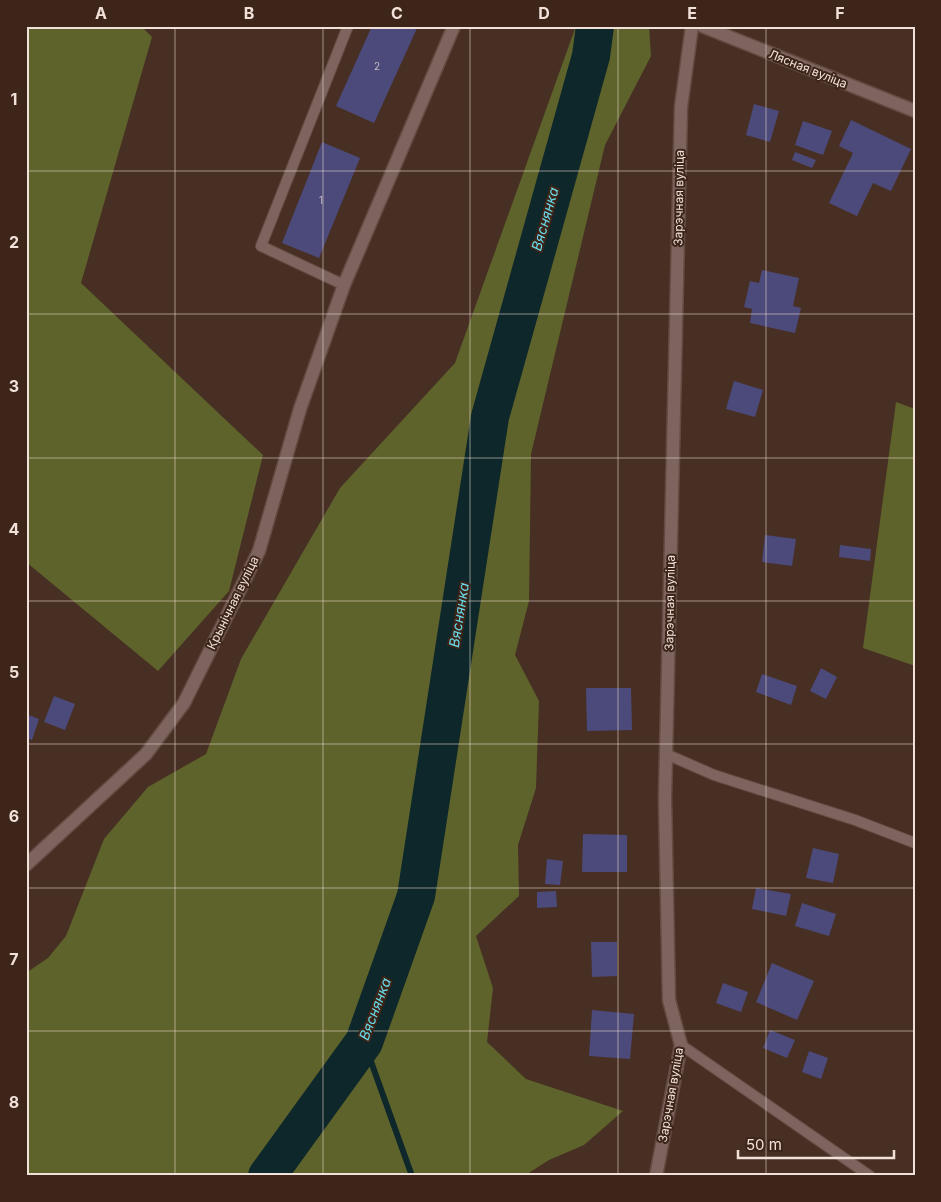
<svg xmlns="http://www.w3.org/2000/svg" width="941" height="1202" viewBox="0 0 941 1202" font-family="Inter,sans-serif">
<rect width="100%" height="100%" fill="#482f24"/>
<g fill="#5e632b">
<polygon points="26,26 141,26 152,37 81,283 263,455 229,591 158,671 26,562"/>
<polygon points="576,26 649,26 651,56 605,145 531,454 529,601 515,655 539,701 536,788 518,845 519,896 476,936 493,988 487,1042 526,1079 623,1111 584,1145 549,1160 524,1176 26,1176 26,973 48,958 66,936 104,839 148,787 206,754 241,659 340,488 455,363"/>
<polygon points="896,402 915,409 915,666 863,648"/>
</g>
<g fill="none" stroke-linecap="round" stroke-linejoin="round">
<polyline stroke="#0e272a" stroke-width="6" points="364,1042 412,1176"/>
<polyline stroke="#0e272a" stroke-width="38" points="267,1176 364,1042 416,896 490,417 591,56 595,26"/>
</g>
<g fill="#4c4a7a">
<polygon points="372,26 418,26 374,123 336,106"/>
<polygon points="754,104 779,111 770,142 746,135"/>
<polygon points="851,120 911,149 891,191 873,183 857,216 829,203 853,153 839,146"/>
<polygon points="803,121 832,131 823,155 795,145"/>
<polygon points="322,142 360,158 319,258 282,243"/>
<polygon points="795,152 816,160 812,168 792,160"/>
<polygon points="762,270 799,278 793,306 801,308 795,333 750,323 752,309 744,307 750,281 759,283"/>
<polygon points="734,381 763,390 755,417 726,409"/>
<polygon points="765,535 796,539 792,566 762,562"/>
<polygon points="840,545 871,549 870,561 839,557"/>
<polygon points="821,668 837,677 826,699 810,691"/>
<polygon points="762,674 797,686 791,705 756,692"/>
<polygon points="586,688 631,688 632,730 587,731"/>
<polygon points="54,696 75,704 65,730 44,722"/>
<polygon points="26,714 39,719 32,740 26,738"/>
<polygon points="583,834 627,835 627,872 582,872"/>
<polygon points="813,848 839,854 833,883 806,878"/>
<polygon points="547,859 563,861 560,885 545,884"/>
<polygon points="756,888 791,894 786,916 752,909"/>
<polygon points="556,891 557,907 537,908 537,892"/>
<polygon points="802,903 836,914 829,936 795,926"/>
<polygon points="591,942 617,942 617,976 592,977"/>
<polygon points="772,963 814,981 797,1020 756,1002"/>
<polygon points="723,983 748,992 741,1012 716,1003"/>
<polygon points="592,1010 634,1014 630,1059 589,1056"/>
<polygon points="770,1030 795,1040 787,1058 763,1048"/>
<polygon points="809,1051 828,1058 821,1079 802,1072"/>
</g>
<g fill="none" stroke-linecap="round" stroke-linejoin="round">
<g stroke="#634b41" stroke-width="12">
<g id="service">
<polyline points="344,285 261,246 348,26"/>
<polyline points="666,754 714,775 855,820 915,843"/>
<polyline points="681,1045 870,1176"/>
</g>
</g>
<g stroke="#634b41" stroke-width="15">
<g id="minor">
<polyline points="702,26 915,111"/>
<polyline points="26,865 146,754 184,703 259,551 300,409 344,285 454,26"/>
<polyline points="656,1176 681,1045 669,1000 665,798 681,107 692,26"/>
</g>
</g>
<use href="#service" stroke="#7e645f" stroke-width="10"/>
<use href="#minor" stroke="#7e645f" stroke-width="12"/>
</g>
<path fill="none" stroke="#f1e1d9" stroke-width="1" stroke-opacity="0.55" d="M175,26V1176M323,26V1176M470,26V1176M618,26V1176M766,26V1176M26,171H915M26,314H915M26,458H915M26,601H915M26,744H915M26,888H915M26,1031H915"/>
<g text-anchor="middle" stroke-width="4" stroke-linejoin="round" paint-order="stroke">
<g font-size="10" fill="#c8bbc1">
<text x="377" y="70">2</text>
<text x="321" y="204">1</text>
</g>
<g font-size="12" fill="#f1e1d9" stroke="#3d251a">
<text transform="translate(808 69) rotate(22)" y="4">Лясная вуліца</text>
<text transform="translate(679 198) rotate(-89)" y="4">Зарэчная вуліца</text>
<text transform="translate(233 603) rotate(-64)" y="4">Крынічная вуліца</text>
<text transform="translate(670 603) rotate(-89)" y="4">Зарэчная вуліца</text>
<text transform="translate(671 1095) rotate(-80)" y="4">Зарэчная вуліца</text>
</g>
<g font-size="14" font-style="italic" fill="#68deed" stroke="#3d251a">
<text transform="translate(545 219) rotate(-74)" y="5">Вяснянка</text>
<text transform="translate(459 615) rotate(-81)" y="5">Вяснянка</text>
<text transform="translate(375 1009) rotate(-69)" y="5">Вяснянка</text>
</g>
</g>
<rect width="941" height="1202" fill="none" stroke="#3d251a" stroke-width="55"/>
<path d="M738 1150v8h156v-8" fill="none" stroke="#f1e1d9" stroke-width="2.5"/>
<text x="746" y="1150" font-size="15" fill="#f1e1d9" stroke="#3d251a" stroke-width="4" paint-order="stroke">50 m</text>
<rect x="28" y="28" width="886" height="1146" fill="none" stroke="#f1e1d9" stroke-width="2"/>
<g font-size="16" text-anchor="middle" font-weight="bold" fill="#f1e1d9">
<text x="101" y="19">A</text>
<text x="249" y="19">B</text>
<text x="397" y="19">C</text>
<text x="544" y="19">D</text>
<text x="692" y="19">E</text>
<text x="840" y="19">F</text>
<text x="14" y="105">1</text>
<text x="14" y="248">2</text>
<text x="14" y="392">3</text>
<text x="14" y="535">4</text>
<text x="14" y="678">5</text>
<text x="14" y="822">6</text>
<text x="14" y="965">7</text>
<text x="14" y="1108">8</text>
</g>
</svg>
